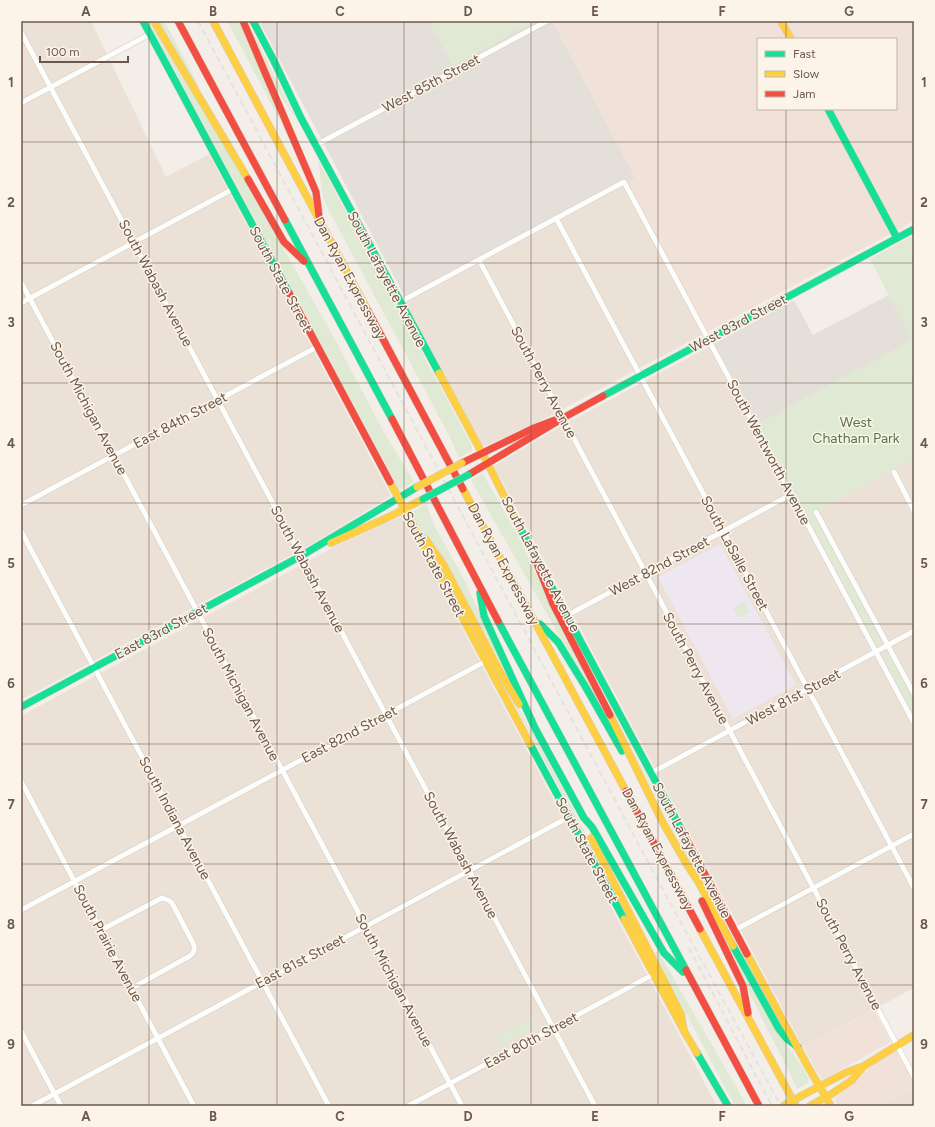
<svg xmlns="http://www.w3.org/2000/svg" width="935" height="1127" viewBox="0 0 935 1127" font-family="Figtree,sans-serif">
<rect width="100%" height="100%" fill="#f3efe8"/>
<g fill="#ece1d6">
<polygon points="21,21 91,21 166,177 209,154 391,496 308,546 21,700"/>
<polygon points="627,182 707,332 552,415 486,446 483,446 406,305 407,301"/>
<polygon points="714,344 806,516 914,458 914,988 803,1047 494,466 563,425"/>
<polygon points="402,516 717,1106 21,1106 21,716 336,546"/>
<polygon points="914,1088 914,1106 881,1106"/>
</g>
<g fill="#f0e1d9" fill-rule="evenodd">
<path d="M552,21H914V221L707,332L627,182L635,178L591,97L593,95ZM758,39H896V109H758Z"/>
<polygon points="874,1010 891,1042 822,1080 803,1047"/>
<polygon points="897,1051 914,1084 914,1088 881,1106 838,1106 834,1099 878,1062"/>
</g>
<g fill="#e5dfd9">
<polygon points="259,21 429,21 453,65 534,21 552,21 593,96 592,97 635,178 407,301"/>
<polygon points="889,295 913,340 758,424 714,344 794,300 813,335"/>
</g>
<polygon fill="#efe7ef" points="720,544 796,685 733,719 658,577"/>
<g fill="#e0e9d4">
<polygon points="148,21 149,21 210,119 332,334 385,434 414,482 401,489 399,489"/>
<polygon points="158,21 164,21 200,88 199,89"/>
<polygon points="227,21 239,21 282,119 280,120"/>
<polygon points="429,21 534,21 453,66"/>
<polygon points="249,24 297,121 276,88"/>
<path d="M317,158L472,446V451L459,458L450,437L326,205C319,190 322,174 317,158Z"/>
<polygon points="914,235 914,458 813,512 881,639 875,643 758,424 912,340 870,259"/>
<polygon points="483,474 520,539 558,623 609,719 607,720 471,480"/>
<path d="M426,504L436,529L462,575L508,675H507L432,542C425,534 413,523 412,512Z"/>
<polygon points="744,602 750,612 739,618 733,608"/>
<polygon points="890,655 914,700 914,717 883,659"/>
<polygon points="511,695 547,759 602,865 601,866 510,696"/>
<path d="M618,722L713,900H712C679,842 648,783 618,722Z"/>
<path d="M716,923C736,958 755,993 775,1028C786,1046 800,1061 809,1079L808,1083L797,1089L787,1067L762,1019Z"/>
<polygon points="658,951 747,1106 735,1106 654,953"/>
<polygon points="533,1018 537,1026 500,1046 495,1037"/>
</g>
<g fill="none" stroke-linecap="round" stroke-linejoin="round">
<g stroke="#d2ccc7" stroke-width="6">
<g id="street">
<polyline points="21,32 595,1106"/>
<polyline points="21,103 150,34"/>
<polyline points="316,145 547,21"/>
<polyline points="556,218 914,888"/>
<polyline points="479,260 914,1077"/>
<polyline points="21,282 462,1106"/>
<polyline points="400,302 624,182 914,723"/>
<polyline points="21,303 233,189"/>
<polyline points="894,472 914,511"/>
<polyline points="21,505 317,347"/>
<polyline points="816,512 914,694"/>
<polyline points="21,531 329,1106"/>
<polyline points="568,615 792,494"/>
<polyline points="651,773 914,631"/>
<polyline points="21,781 194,1106"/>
<polyline points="21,910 486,661"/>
<path d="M101,930L162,898L168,900L172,903L194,945C195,950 194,953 190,956L132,988"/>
<polyline points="735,930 914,834"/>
<polyline points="21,1031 61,1106"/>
<polyline points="32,1106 569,817"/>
<polyline points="408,1106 654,974"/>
</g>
</g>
<g stroke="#d2cbc4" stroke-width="8">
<g id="fast">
<polyline points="143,21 289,293"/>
<polyline points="253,21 274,61 301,118 439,373"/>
<polyline points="828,109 897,238"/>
<polyline points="285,220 392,419"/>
<polyline points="603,396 914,229"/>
<polyline points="519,526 681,829"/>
<polyline points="480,593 484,616 535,728 584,818 592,827 664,953 683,972"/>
<polyline points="498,621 686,970"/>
<polyline points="540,624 558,642 585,686 622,751"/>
<polyline points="21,707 301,556 417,487"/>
<polyline points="530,744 624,919"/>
<polyline points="733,946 779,1029 787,1039 798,1047"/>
<polyline points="697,1053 728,1106"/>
</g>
</g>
<g stroke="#d2cbc4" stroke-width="8">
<g id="slow">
<polyline points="154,21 248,179"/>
<polyline points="213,21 368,311"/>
<polyline points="781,21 791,39"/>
<polyline points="439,373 488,464 519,526"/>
<polyline points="390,482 530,744"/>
<polyline points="463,489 626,791"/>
<polyline points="418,535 426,540 443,564 500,672 519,704"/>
<polyline points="331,543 391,516 423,499"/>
<polyline points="610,715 662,821 686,863 699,883 733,946"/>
<polyline points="591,838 681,1014 684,1031"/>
<polyline points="624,919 684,1031 697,1053"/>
<polyline points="700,929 796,1106"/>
<polyline points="747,954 807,1065 831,1106"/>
<polyline points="801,1096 847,1072 864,1066 914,1035"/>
<polyline points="810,1106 833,1093 852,1080 864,1066"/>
</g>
</g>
<g stroke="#d2cbc4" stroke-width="8">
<g id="jam">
<polyline points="178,21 285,220"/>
<polyline points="243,21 316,192 319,216"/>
<polyline points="248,179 284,242 304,261"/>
<polyline points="289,293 390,482"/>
<polyline points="368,311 463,489"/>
<polyline points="392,419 498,621"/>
<polyline points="462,463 534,428 555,420"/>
<polyline points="468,475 563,418 603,396"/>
<polyline points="534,556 553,604 610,715"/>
<polyline points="626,791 700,929"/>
<polyline points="681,829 747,954"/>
<polyline points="702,901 743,986 748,1013"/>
<polyline points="686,970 759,1106"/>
</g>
</g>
<use href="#street" stroke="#fdfdfc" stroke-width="5"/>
<use href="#fast" stroke="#16e098" stroke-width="7"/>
<use href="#slow" stroke="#ffcf43" stroke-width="7"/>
<use href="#jam" stroke="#f24e42" stroke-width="7"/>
<g stroke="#e3e1e3" stroke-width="2" stroke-dasharray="6 4" stroke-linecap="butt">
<polyline points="198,21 661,886 781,1106"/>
<polyline points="689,948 772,1106"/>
</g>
<g stroke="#d2cbc4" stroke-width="8" stroke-linecap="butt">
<polyline id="fast-bridge" points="423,499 468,475"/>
</g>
<g stroke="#d2cbc4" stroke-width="8" stroke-linecap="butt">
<g id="slow-bridge">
<polyline points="417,487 462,463"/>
<polyline points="783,1106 801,1096"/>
</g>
</g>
<use href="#fast-bridge" stroke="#16e098" stroke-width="7"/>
<use href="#slow-bridge" stroke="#ffcf43" stroke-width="7"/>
</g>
<path fill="none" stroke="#6d574d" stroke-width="1" stroke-opacity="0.55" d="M149,21V1106M277,21V1106M404,21V1106M531,21V1106M658,21V1106M786,21V39M786,109V1106M21,142H914M21,263H914M21,383H914M21,503H914M21,624H914M21,744H914M21,864H914M21,985H914"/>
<g text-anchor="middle" stroke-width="3" stroke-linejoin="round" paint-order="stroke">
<g font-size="14" fill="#6d574d" stroke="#fcf4e8">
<text transform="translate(431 83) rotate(-28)" y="5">West 85th Street</text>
<text transform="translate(350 278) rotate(62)" y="5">Dan Ryan Expressway</text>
<text transform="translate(281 279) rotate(62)" y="5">South State Street</text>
<text transform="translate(387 279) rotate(62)" y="5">South Lafayette Avenue</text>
<text transform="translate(156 283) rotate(62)" y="5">South Wabash Avenue</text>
<text transform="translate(738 323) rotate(-28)" y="5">West 83rd Street</text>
<text transform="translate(544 382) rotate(62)" y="5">South Perry Avenue</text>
<text transform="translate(89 408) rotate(62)" y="5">South Michigan Avenue</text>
<text transform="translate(180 420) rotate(-28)" y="5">East 84th Street</text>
<text transform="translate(769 452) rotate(62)" y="5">South Wentworth Avenue</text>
<text transform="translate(735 553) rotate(62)" y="5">South LaSalle Street</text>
<text transform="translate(434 564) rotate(62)" y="5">South State Street</text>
<text transform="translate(504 564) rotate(62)" y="5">Dan Ryan Expressway</text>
<text transform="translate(541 564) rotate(62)" y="5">South Lafayette Avenue</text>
<text transform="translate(659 566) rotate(-28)" y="5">West 82nd Street</text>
<text transform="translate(308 569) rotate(62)" y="5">South Wabash Avenue</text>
<text transform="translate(161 631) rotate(-28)" y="5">East 83rd Street</text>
<text transform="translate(696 668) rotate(62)" y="5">South Perry Avenue</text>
<text transform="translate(241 694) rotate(62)" y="5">South Michigan Avenue</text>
<text transform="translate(793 697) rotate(-28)" y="5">West 81st Street</text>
<text transform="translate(349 734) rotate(-28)" y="5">East 82nd Street</text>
<text transform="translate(175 818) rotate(62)" y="5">South Indiana Avenue</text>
<text transform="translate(658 849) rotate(62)" y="5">Dan Ryan Expressway</text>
<text transform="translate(587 850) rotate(62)" y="5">South State Street</text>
<text transform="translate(692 850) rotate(62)" y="5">South Lafayette Avenue</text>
<text transform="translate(461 855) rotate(62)" y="5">South Wabash Avenue</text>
<text transform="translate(108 943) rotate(62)" y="5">South Prairie Avenue</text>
<text transform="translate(849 954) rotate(62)" y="5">South Perry Avenue</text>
<text transform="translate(300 961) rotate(-28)" y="5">East 81st Street</text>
<text transform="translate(394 980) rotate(62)" y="5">South Michigan Avenue</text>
<text transform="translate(531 1040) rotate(-28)" y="5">East 80th Street</text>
</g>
<g font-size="14" fill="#587749" stroke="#fcf4e8">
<text x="856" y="427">West<tspan x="856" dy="16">Chatham Park</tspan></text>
</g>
</g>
<rect width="935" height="1127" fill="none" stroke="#fcf4e8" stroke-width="44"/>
<rect x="757" y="38" width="140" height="72" fill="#fcf4e8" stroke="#c3b5aa"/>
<rect x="765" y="51" width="20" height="6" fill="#16e098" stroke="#c3b5aa"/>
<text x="793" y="58" font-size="12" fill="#6d574d">Fast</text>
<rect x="765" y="71" width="20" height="6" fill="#ffcf43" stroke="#c3b5aa"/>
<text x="793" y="78" font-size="12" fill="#6d574d">Slow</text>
<rect x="765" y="91" width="20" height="6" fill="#f24e42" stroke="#c3b5aa"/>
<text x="793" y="98" font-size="12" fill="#6d574d">Jam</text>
<path d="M40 56v6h88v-6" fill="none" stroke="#6d574d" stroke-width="2"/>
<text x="46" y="56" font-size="12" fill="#6d574d" stroke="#fcf4e8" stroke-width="3" paint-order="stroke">100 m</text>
<rect x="22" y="22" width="891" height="1083" fill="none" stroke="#6d574d" stroke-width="1.5"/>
<g font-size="13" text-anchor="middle" font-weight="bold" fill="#6d574d">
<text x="86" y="16">A</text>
<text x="213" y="16">B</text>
<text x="340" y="16">C</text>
<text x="468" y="16">D</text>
<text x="595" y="16">E</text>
<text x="722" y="16">F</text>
<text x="849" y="16">G</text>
<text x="11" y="87">1</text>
<text x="924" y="87">1</text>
<text x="11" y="207">2</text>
<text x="924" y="207">2</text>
<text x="11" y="327">3</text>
<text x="924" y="327">3</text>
<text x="11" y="448">4</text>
<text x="924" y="448">4</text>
<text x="11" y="568">5</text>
<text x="924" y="568">5</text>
<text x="11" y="688">6</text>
<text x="924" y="688">6</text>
<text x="11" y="809">7</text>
<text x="924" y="809">7</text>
<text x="11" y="929">8</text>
<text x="924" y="929">8</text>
<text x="11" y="1049">9</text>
<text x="924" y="1049">9</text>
<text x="86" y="1121">A</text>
<text x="213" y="1121">B</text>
<text x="340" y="1121">C</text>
<text x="468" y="1121">D</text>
<text x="595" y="1121">E</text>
<text x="722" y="1121">F</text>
<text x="849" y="1121">G</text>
</g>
</svg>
